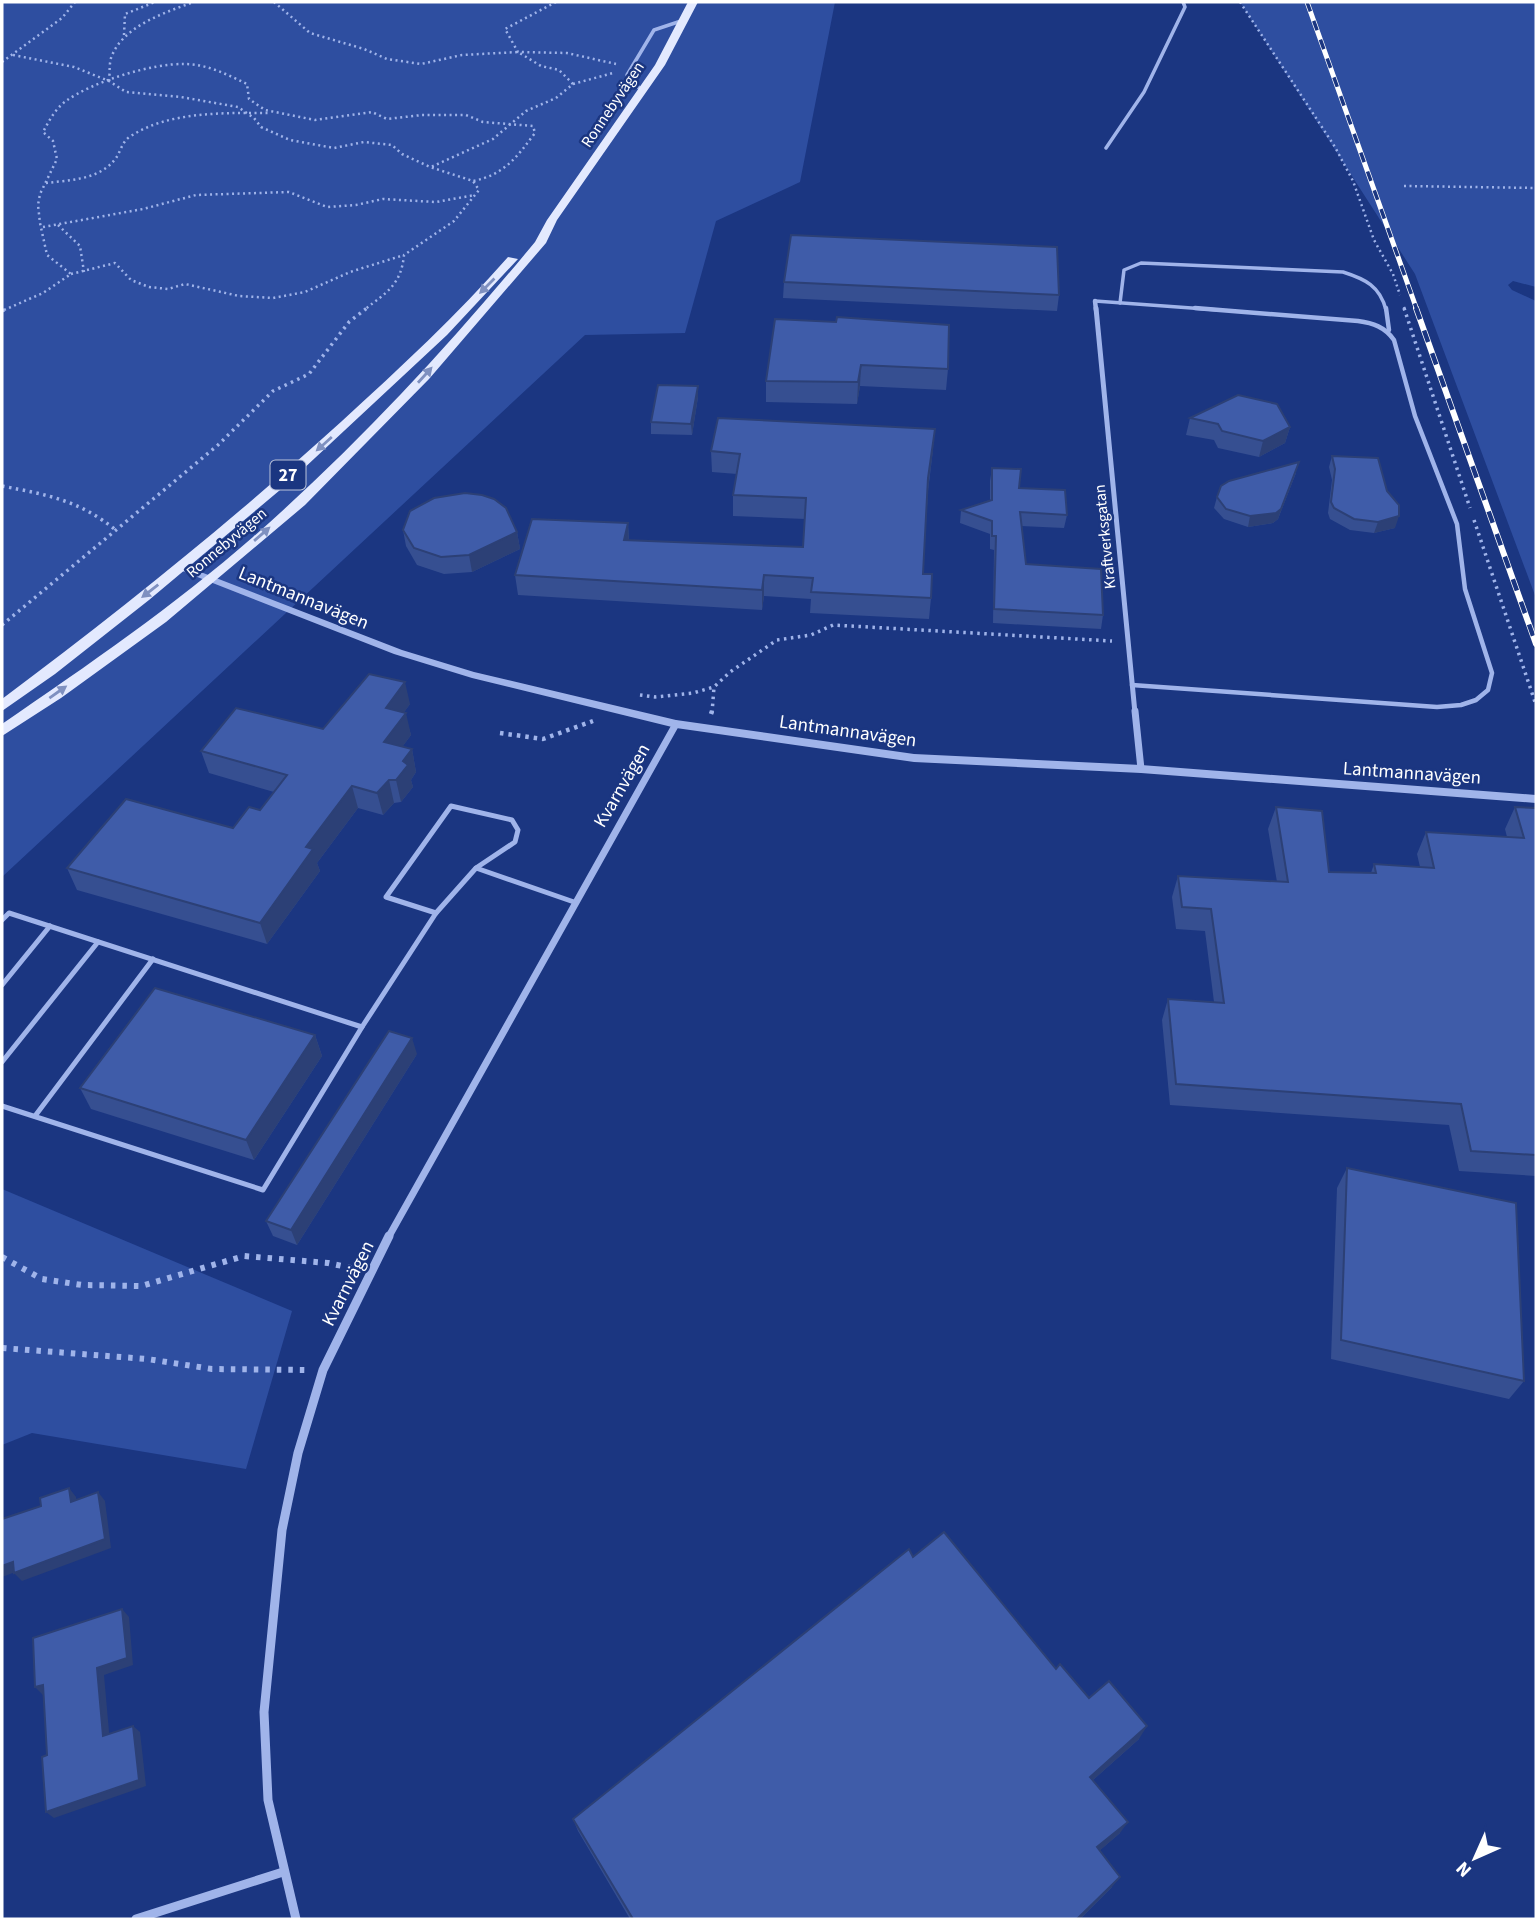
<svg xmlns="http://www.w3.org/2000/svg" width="1538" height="1921" viewBox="0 0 1538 1921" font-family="'Source Sans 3',sans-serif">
<rect width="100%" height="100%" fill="#1b3681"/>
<g fill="#2e4ea0">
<polygon points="2,2 835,2 800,182 716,221 685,333 585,335 2,877"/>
<polygon points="1240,2 1536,2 1536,287 1513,281 1508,285 1512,290 1536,301 1536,598 1415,274"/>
<polygon points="2,1189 292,1311 246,1469 32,1433 2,1445"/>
</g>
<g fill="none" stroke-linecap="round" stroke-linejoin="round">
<g stroke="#a0b4ea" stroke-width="2.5" stroke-dasharray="2 3.5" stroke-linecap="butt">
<polyline points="274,2 310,33 364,49 387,59 421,64 462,55 518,52 541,66 559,70 573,84 556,98 526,111 493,139 431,167"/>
<polyline points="556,2 505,29 518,52 567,53 616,64"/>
<polyline points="1240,2 1335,147 1353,181 1374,240 1393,274 1400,295"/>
<polyline points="124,35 125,14 155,2"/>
<path d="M13,55L74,67L109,81L126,92L181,97L238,107L254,118L261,127L290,140L334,148L364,142L392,145L402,154L430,167L473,181L479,190L454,221L404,255C401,285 387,292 364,310"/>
<polyline points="2,62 62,18 75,2"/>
<path d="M109,81C110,74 109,65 111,58C122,26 166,12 194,2"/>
<polyline points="573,84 613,73"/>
<path d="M46,183C70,180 100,180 116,158C121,151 122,141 131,136C169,111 226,113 269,113"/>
<polyline points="1404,186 1536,188"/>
<polyline points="58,225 80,246 84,272"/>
<polyline points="43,227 143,209 196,195 289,192 327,207 356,205 383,199 436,202 475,195"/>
<polyline points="71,274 115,263 131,280 149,287 168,289 185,284 239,296 273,298 305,292 350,272 404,255"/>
<polyline points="1404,307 1405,310"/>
<path d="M4,310L43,293L71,274L47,255L40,223L38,205L40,194L57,159L53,141L43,132C49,121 55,109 66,101C92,82 152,63 185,64C207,64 228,75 247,84L249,99L265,110L315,120L372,112L387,119L422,115H466L483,122L533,126L535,133C517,157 504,175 473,181"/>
</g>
<g stroke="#a0b4ea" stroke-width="3.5" stroke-dasharray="2.5 4.5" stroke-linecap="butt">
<polyline points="1404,308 1470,508"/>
<polyline points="2,311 8,308"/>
<path d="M2,486C48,495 79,500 117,531"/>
<polyline points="1474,520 1536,705"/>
<polyline points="2,625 218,445 273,391 309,374 349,322 367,308"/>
<polyline points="640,695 655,697 693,693 714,687 730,672 777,640 811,635 833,625 1112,641"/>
<polyline points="712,713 714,687"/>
</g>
<g stroke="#a0b4ea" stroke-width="4.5" stroke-dasharray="3.5 5" stroke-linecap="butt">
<polyline points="711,714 712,711"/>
<polyline points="500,733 543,739 593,721"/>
</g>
<g stroke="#a0b4ea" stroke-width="6" stroke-dasharray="4.5 7" stroke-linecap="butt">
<polyline points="2,1257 42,1279 82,1285 141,1286 244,1256 328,1263 356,1269"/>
<polyline points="2,1348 147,1359 212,1369 305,1370"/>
</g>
<g stroke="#a0b4ea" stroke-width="3.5">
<polyline points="642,91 627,75 654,30 681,21"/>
<polyline points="1106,148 1144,92 1185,7 1183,2"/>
<polyline points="1095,301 1219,310"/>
<path d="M1120,303L1124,270L1141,263L1343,272C1365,279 1380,286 1386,310"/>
</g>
<g stroke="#a0b4ea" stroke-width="4.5">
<polyline points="1386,308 1389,330"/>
<path d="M1132,685L1437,707L1461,705L1476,700L1488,690L1492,673L1465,589L1457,524L1415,416L1394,340C1385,327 1373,323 1358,321L1195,308"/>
</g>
<g stroke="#a0b4ea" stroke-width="5">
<polygon points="451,806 512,820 518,830 515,842 476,868 436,913 386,897"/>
<polyline points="476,868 574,902"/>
<polyline points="2,920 9,913 362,1027"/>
<polyline points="2,985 50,926"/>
<polyline points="2,1062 98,942"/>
<polyline points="2,1106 263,1190 362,1027 436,913"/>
<polyline points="35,1116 153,959"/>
</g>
<polyline stroke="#a0b4ea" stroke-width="4.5" points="1095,301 1096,310"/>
<polyline stroke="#a0b4ea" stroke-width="5" points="1096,308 1135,713"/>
<g stroke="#a0b4ea" stroke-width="7">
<polyline points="1135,711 1141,769"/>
<polyline points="388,1238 676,724"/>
</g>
<g stroke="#a0b4ea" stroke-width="9">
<polyline points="136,1919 283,1872"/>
<polyline points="296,1919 268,1800 264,1712 282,1530 298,1453 323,1370 389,1236"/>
</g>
<polygon fill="#a0b4ea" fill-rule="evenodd" points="180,564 402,650 474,672 676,720 914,754 1141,765 1536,795 1536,803 1141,773 914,762 676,728 472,678 394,654 177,569 177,565"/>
<g fill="#e3e9fe" fill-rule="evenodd">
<path d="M688,2H698L665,65L557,220L546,243L429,379L305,505L166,622L61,698L2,736V724C88,665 174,606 253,537C356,447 448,347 535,242L547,220L655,65Z"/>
<path d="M508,257L518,259L447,335L286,485L149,600L55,674L2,711V699C120,611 234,519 342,421C400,368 457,315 508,257Z"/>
</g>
<g stroke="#fff" stroke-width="5">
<polyline id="rail-far1" points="1307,2 1417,310"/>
</g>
<g stroke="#fff" stroke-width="6">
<polyline id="rail" points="1416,308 1536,644"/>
</g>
<use href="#rail-far1" stroke="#1b3681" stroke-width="3.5" stroke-dasharray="10" stroke-linecap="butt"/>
<use href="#rail" stroke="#1b3681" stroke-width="4.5" stroke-dasharray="12" stroke-linecap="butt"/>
</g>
<g fill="#364f91">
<polygon points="784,282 1059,295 1057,311 783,298"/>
<polygon points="775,319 948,369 946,390 860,386 857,404 766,402 766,381"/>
<polygon points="698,386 698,397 692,435 651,434 651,422"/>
<polygon points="1190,418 1290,427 1285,443 1259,457 1218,448 1214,440 1186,435"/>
<polygon points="933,450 928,491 923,574 931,598 929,619 810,613 811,599 764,596 762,610 518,595 515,575 628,523 629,540 803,547 805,519 733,516 733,495 737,474 712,472 711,451"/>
<polygon points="1332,456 1395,528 1374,533 1350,530 1330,519 1328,513 1332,480 1329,467"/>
<polygon points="992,468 1019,488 1067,515 1064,528 1021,526 1026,564 1103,615 1101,629 993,623 994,550 990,549 990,534 960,523 961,510 990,500 990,481"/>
<polygon points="1296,473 1278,519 1273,523 1248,527 1224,519 1214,508 1217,497"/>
<polygon points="403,530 517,532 520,549 472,572 444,574 417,565 406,546"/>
<polygon points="410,704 404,712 411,735 402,747 412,749 416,772 411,780 413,787 401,802 394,803 383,815 358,808 317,863 320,871 267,944 77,890 67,868 233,828 260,810 274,792 209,773 201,751 323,729"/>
<polygon points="1276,807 1329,872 1371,873 1374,864 1420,867 1417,854 1426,832 1507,837 1505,829 1515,807 1536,808 1536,1176 1459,1171 1449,1125 1170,1105 1162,1020 1168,999 1214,1002 1205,931 1176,929 1172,897 1178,876 1277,882 1268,829"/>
<polygon points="315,1035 322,1056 254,1160 91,1109 80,1088"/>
<polygon points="417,1054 297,1245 273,1236 266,1221"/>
<polygon points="1347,1168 1524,1381 1509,1399 1331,1359 1337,1188"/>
<polygon points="913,1557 1056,1669 1089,1698 1139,1739 1093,1780 1120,1833 1100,1850 1112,1887 1080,1919 630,1919 578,1831 573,1819"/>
</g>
<g fill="#2c4076">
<polygon points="861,365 860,386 857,404 858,382"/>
<polygon points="698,386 698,397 692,435 691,424"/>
<polygon points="1290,427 1285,443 1259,457 1263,441"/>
<polygon points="935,429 933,450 926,499 928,478"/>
<polygon points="1299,462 1278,519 1273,523 1248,527 1250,516"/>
<polygon points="1399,516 1395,528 1374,533 1378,522"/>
<polygon points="628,523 629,543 624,540"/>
<polygon points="517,532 520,549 472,572 469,555"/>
<polygon points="764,575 764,596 762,610 762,590"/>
<polygon points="405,682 410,704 391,731 386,708"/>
<polygon points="406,713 411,735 390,764 384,742"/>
<polygon points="412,749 416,772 411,780 413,787 401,802 396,780 403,761"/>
<polygon points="389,780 394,803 383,815 377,793"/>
<polygon points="352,786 358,808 317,863 320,871 267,944 260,923 306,847"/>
<polygon points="315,1035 322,1056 254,1160 246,1140"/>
<polygon points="412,1038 417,1054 297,1245 291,1230"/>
<polygon points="69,1488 76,1497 78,1511 71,1502"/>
<polygon points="98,1492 105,1501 111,1548 22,1581 14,1573"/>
<polygon points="13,1562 21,1570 2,1577 2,1566"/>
<polygon points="122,1609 129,1617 133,1665 104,1675 110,1743 103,1736 97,1668"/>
<polygon points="43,1685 43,1695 35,1687"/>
<polygon points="133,1726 140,1732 146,1786 54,1818 46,1812"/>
<polygon points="1147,1726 1139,1739 1083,1789 1090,1777"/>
<polygon points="1128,1822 1120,1833 1090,1859 1097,1847"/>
<polygon points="1120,1877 1112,1887 1080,1919 1077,1919"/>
</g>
<g fill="#3f5ca9" stroke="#2c4076" stroke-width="2">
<polygon points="791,235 1057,247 1059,295 784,282"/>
<polygon points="837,317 949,325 948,369 861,365 858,382 766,381 775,319 836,322"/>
<polygon points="658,385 698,386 691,424 651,422"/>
<polygon points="1238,395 1277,404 1290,427 1263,441 1222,431 1218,424 1190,418"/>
<polygon points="718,418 935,429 928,478 923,574 932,574 931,598 811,592 813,578 764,575 762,590 515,575 532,519 628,523 624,540 803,547 806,498 733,495 740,454 711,451"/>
<polygon points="1332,456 1378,458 1387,491 1399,505 1399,516 1378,522 1354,519 1334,508 1331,502 1335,469"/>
<polygon points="1299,462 1281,509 1276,513 1250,516 1226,509 1217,497 1221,486 1229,481"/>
<polygon points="992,468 1021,469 1019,488 1065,490 1067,515 1020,512 1026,564 1101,569 1103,615 994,609 996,536 992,536 992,521 961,510 992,500"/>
<polygon points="465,493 482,495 494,499 506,508 517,532 469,555 441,557 414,548 403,530 410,511 434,498"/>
<polygon points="369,674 405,682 386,708 406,713 384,742 412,749 403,761 408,765 396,780 389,780 377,793 352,786 306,847 313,849 260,923 67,868 126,799 233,828 249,807 260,810 287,775 201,751 236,708 323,729"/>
<polygon points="1276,807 1322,811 1329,872 1376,873 1374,864 1434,868 1426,832 1524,838 1515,807 1536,808 1536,1155 1471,1151 1461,1104 1176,1084 1168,999 1224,1003 1211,909 1182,907 1178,876 1288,882"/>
<polygon points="155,988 315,1035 246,1140 80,1088"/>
<polygon points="389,1031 412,1038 291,1230 266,1221"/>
<polygon points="1347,1168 1516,1203 1524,1381 1341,1340"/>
<polygon points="69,1488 71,1502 98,1492 105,1539 14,1573 13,1562 2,1566 2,1519 41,1506 40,1498"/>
<polygon points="944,1532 1056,1669 1060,1664 1089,1698 1109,1681 1147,1726 1090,1777 1128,1822 1097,1847 1120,1877 1077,1919 633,1919 573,1819 909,1549 913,1557"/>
<polygon points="122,1609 127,1658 97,1668 103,1736 133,1726 139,1780 46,1812 42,1757 47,1755 43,1685 35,1687 33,1638"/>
</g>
<defs><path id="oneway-solid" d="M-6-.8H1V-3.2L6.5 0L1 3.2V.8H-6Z" transform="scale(1.75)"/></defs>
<g fill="#7f90c0">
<use href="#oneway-solid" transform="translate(487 286) rotate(135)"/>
<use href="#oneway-solid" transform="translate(425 375) rotate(-48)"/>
<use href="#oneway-solid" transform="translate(324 444) rotate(138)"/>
<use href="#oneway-solid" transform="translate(262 534) rotate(-41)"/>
<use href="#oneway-solid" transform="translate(150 591) rotate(142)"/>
<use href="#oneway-solid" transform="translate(58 692) rotate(-35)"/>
</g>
<g text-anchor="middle" stroke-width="5" stroke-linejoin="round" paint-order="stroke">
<g font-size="16" fill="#fff" stroke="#1b3681">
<text transform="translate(612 104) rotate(-56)" y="6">Ronnebyvägen</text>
<text transform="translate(1104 537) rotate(-96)" y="6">Kraftverksgatan</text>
<text transform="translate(226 542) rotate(-40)" y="6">Ronnebyvägen</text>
</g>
<rect fill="#1b3681" stroke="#bbc3d9" stroke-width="2" x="270.5" y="460.5" width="35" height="29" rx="5"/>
<g font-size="18" font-weight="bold" fill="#fff">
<text x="288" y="481">27</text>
</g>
<g font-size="19" fill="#fff" stroke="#1b3681">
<text transform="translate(304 597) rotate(22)" y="7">Lantmannavägen</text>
<text transform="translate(848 730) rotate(8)" y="7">Lantmannavägen</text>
<text transform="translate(1412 772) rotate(4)" y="7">Lantmannavägen</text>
<text transform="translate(621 785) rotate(-60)" y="7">Kvarnvägen</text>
<text transform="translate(347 1283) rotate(-63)" y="7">Kvarnvägen</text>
</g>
</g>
<rect width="1538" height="1921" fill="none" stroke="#ffffff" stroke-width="7"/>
<g transform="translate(1475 1858) rotate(225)" stroke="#1b3681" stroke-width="5" paint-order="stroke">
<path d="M0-5L12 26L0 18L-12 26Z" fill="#ffffff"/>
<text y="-10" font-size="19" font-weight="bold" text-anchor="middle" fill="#ffffff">N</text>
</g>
</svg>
